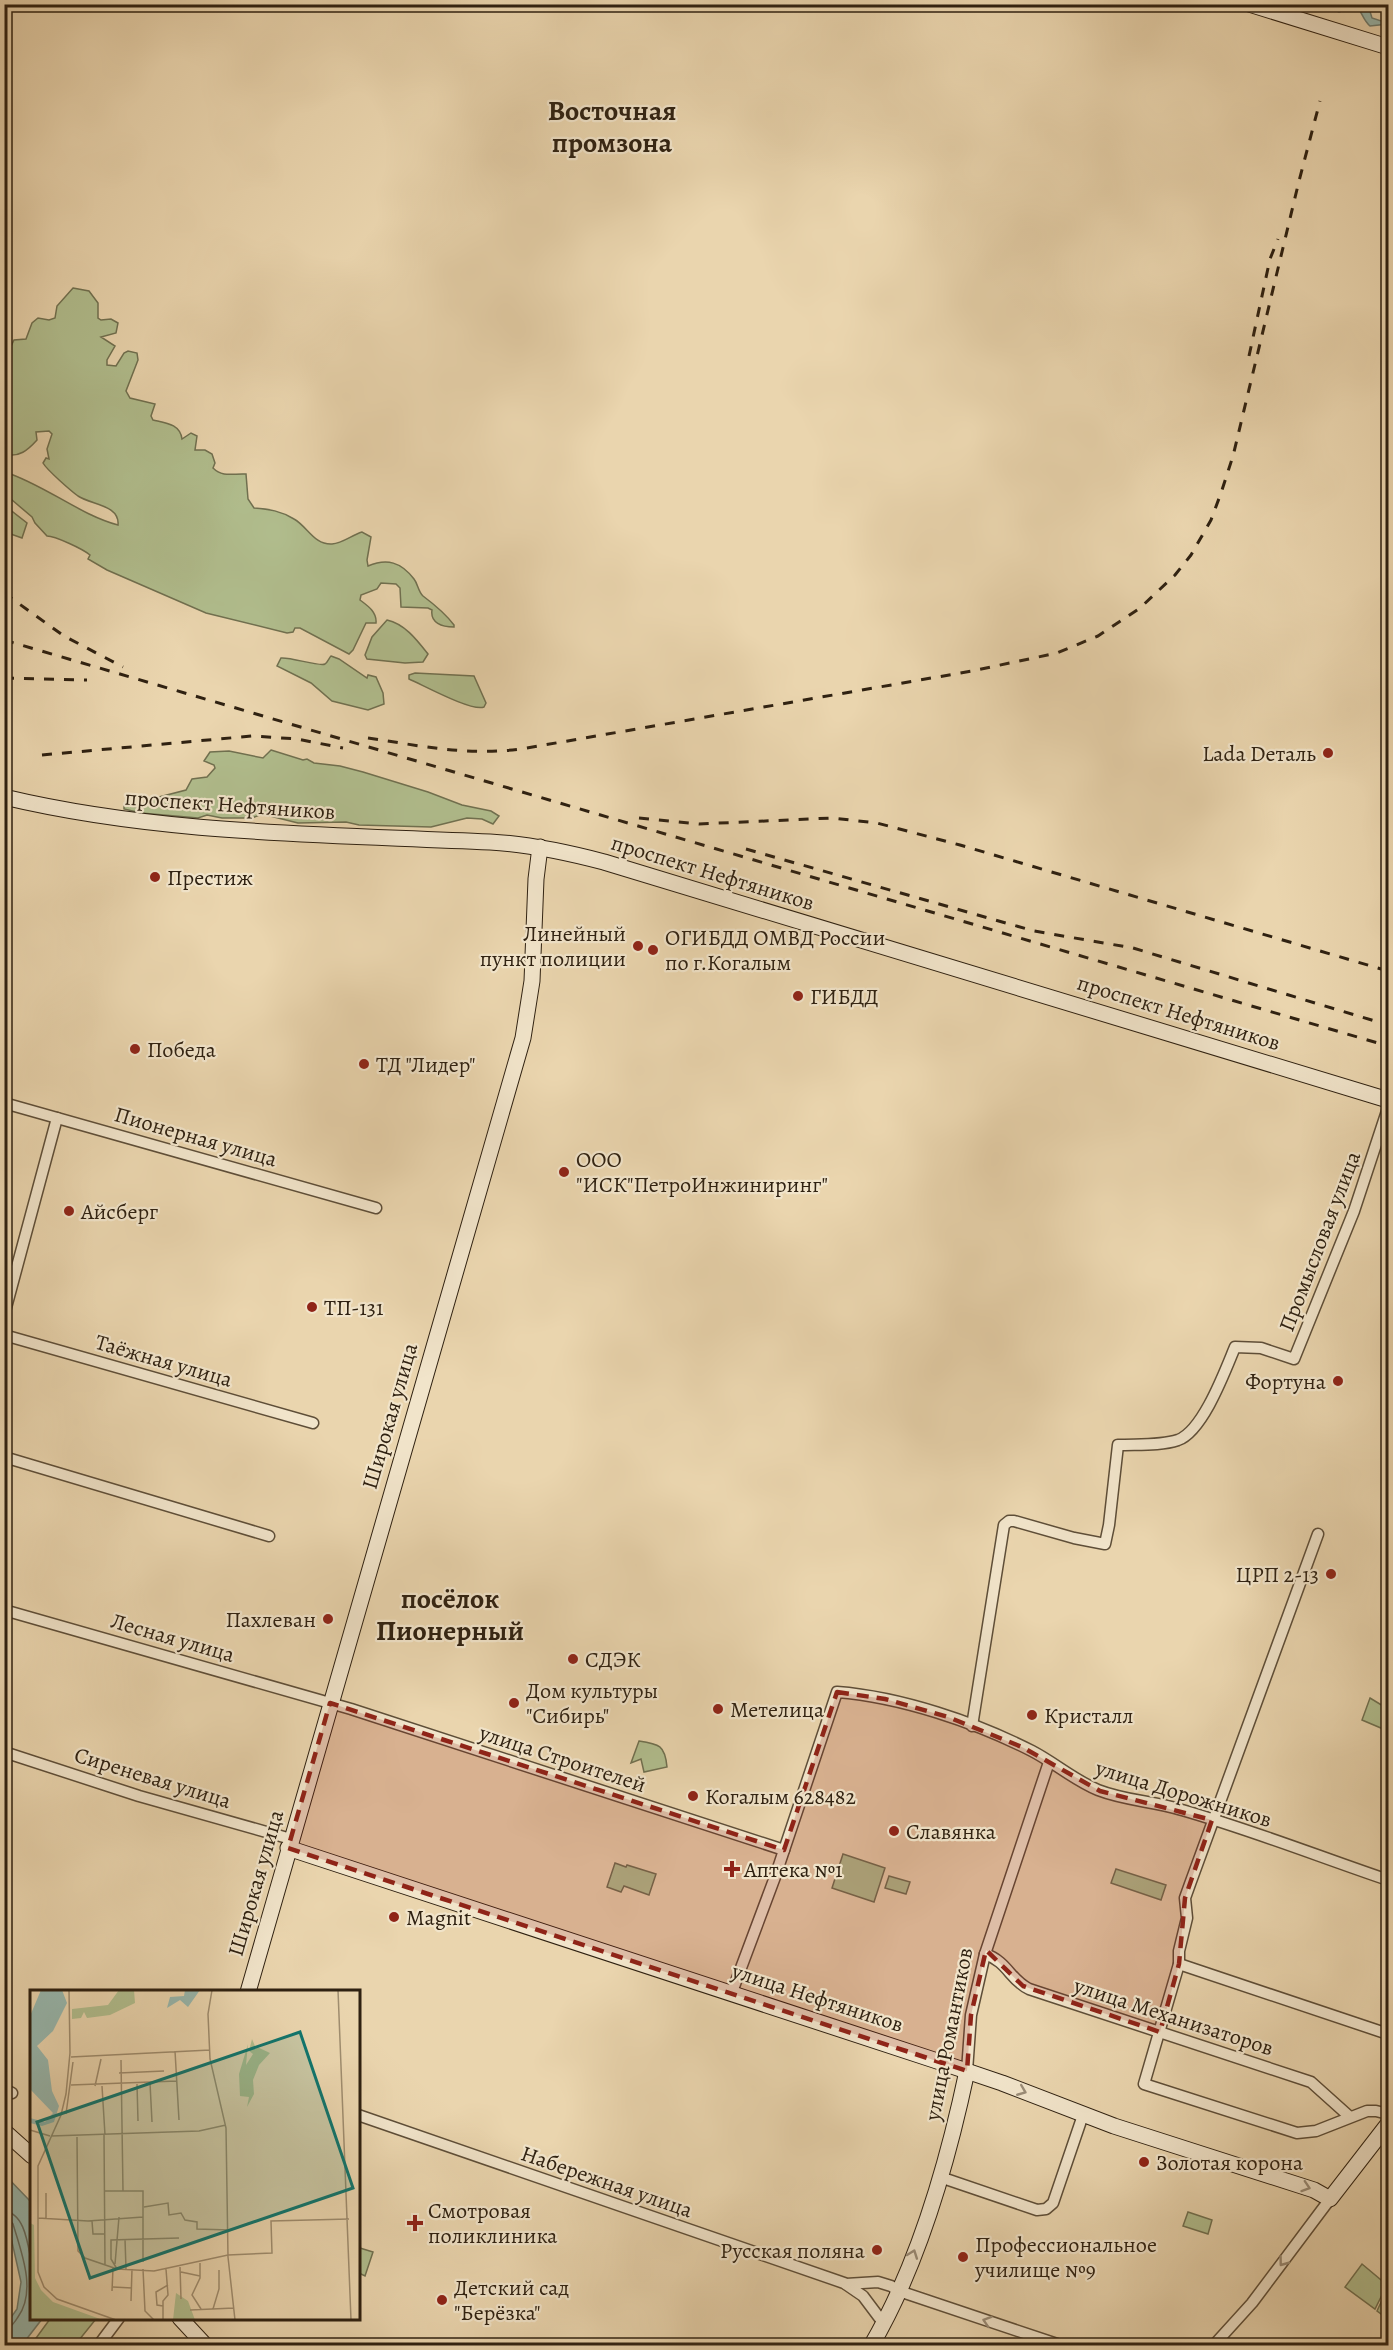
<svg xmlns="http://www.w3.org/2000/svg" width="1393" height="2350" viewBox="0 0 1393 2350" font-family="Alegreya,serif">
<rect width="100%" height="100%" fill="#ead5ae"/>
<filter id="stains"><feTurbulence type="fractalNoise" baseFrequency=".00333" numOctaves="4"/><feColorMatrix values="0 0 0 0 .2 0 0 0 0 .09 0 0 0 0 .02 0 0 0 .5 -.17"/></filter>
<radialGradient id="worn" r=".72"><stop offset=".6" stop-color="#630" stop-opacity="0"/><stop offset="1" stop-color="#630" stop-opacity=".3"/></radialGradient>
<g fill="#b1be8e" stroke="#707050" stroke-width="1.5">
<path d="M73,288L89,291L98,303V318L101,320L111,319L118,323L116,333L101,337L115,346L107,360V365L116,366L124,353L128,351L137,353L138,360L126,391L130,398L155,404L151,416L153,420C166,423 180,424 182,439L191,433L197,436L195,450H205L212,454L215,463L213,468C223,478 234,473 246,474L248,499L254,508C269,509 281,511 294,519C308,527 314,545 332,544C343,543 352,535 362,532L371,537L367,560L368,566C387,558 401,562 414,579C418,584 418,591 423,596C435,605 445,613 454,625V627C442,627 430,623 432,610L428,608L401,607L400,588L396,584L381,583L377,589L361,595L360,600C368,606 377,612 376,623H366L353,650L349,654L300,628H295L293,632L287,633L206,613L107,570L88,559L90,555C83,549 55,536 47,536L35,523L32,517L5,494V472C45,485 80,515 118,525C120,505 92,505 78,496C71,491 47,470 43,463L46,458L49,459L47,449L52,434L49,431L36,432L37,440C28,450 19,458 5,454L4,361L14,340L26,339L32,323L38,318L49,320L55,318L57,306Z"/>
<polygon points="4,505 27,523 22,538 5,532"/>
<path d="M387,620C405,624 417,640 428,654L423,662L405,663L367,659L365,655L372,637Z"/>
<path d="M331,656L339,659L367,678L368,675L376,677L383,693L384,704L368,710L332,701L311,683L277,666L281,658C291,657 320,667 325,664C328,662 329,658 331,656Z"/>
<path d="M415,673L474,676L486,703L484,707C472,712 423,685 409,679V675Z"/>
<polygon points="271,750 303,760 307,759 314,763 340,766 363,772 428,792 462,805 491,811 499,816 493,824 482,819 467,818 431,827 359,825 346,822 298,823 262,814 252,818 222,818 207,815 198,818 141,813 124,809 124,805 135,807 159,797 186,790 192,779 207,777 215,768 214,765 204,761 210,752 229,751 263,758"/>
<polygon points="1370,1698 1388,1709 1388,1731 1362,1720"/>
<path d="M639,1741C659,1744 665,1745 667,1767L644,1772L641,1759L631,1763Z"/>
<polygon points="843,1854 885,1868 874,1902 832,1888"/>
<polygon points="615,1863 626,1867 627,1865 656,1874 649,1895 624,1886 621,1892 607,1887"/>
<polygon points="1116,1869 1166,1885 1161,1900 1111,1883"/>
<polygon points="889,1876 910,1882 906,1894 885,1888"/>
<polygon points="1188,2212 1212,2220 1208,2234 1183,2226"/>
<polygon points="360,2248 373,2252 365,2276 359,2273"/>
<polygon points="1362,2264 1387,2285 1375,2309 1345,2287"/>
<polygon points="1388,2287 1388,2319 1377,2311"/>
<polygon points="50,2319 50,2318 96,2319 75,2345 31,2345"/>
</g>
<g fill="#98b8ae" stroke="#6e7c6f" stroke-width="1.5">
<path d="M1322,5H1368L1372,18L1381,21L1388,16V24L1370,26C1364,21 1363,15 1358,8H1351L1339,12Z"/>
<polygon points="5,2175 31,2202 32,2318 42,2319 22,2345 5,2345 5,2326 17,2309 21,2282 12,2242 5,2218"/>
</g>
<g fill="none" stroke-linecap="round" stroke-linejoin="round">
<g stroke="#646c60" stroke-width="1.5">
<path d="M4,2211C26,2213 28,2248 32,2265"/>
<path d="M4,2219L10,2220L13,2224C21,2251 37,2291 18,2317C14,2323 12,2327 4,2328"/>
</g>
<g stroke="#5e4e38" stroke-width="13">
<g id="street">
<polyline points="4,1103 376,1208"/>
<polyline points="4,1315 57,1118"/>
<polyline points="4,1335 313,1423"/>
<polyline points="4,1457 269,1536"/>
<polyline points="1318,1534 1190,1884 1185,1898 1187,1918 1179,1951 1179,1964 1144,2084 1297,2133 1316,2131 1367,2111 1376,2111 1388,2114"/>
<polyline points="4,1610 351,1709 784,1850"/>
<path d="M972,1726L1004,1525L1009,1521H1014L1074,1538L1105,1544L1109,1525L1118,1445C1137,1444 1160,1446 1178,1440C1203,1431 1225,1371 1235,1347L1261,1348L1294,1359L1354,1211L1388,1108"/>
<polyline points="4,1752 139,1796 291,1839"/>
<path d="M985,1954C1008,1962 1010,1980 1029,1989L1311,2082L1350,2117"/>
<polyline points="1179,1964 1388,2034"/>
<path d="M732,1992L775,1877L837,1692C901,1697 975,1722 1032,1751C1055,1763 1074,1780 1098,1790C1126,1801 1154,1801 1182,1810C1252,1830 1320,1857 1388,1880"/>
<polyline points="967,2071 971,2015 985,1954 1049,1762"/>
<polyline points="4,2089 12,2093"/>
<polyline points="358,2115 844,2283 863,2296 884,2324"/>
<polyline points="940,2177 1037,2210 1046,2209 1053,2203 1083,2115"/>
<polyline points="846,2284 878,2282 891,2286 899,2291 1063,2346"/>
<polyline points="98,2346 119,2318"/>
<polyline points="1213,2346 1252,2303 1330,2199"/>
</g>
</g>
<g stroke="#2f2111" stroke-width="17">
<g id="secondary">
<polyline points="1249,4 1388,47"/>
<path d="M4,797C163,835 327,834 490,842C529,844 566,852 604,862L1388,1100"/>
<polyline points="288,1848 934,2060 1002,2083 1114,2126 1314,2190 1330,2199 1388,2124"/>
<polyline points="248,1992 523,1038 532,981 536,879 540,847"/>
<polyline points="4,2131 32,2156"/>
<polyline points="180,2318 206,2346"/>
<path d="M871,2346C918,2266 948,2161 967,2071"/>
</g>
</g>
<use href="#street" stroke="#f1e4ca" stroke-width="10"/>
<use href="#secondary" stroke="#f1e4ca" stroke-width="15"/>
<g stroke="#2f2111" stroke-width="3" stroke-dasharray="10 10" stroke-linecap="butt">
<polyline points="1249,356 1270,259 1278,239"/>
<polyline points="4,593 64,636 123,667"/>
<polyline points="4,640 1388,1046"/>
<polyline points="4,678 87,680"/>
<path d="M368,738C423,746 465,756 521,749L972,671L1057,653L1098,636L1140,608L1175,575L1191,555L1211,520L1221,493L1233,456L1299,181L1320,101"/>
<polyline points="42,755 252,736 297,739 343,748"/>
<polyline points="639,818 699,824 832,818 877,823 960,845 1388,971"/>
<polyline points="746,849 1034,931 1133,948 1388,1025"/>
</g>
</g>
<defs><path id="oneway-chevron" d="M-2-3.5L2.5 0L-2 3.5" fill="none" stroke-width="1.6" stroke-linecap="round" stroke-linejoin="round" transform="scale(1.5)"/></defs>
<g stroke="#9a8c77">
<use href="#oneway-chevron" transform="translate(1022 2091) rotate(22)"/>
<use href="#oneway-chevron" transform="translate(1306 2187) rotate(18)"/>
<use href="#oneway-chevron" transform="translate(913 2254) rotate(-70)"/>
<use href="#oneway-chevron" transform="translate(1283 2262) rotate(127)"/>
<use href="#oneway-chevron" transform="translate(987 2321) rotate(-162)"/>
</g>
<path fill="#8f2418" fill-opacity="0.2" stroke="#8f2418" stroke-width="4.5" stroke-dasharray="12 8" stroke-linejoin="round" d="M837,1692L885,1699L948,1717L1022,1747L1100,1791L1212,1820L1185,1898L1179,1964L1160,2032L1023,1986L986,1950L971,2015L967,2071L288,1848L330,1703L784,1850Z"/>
<g fill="#8f2418" stroke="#f1e4ca" stroke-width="2">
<circle cx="1328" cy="753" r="6"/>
<circle cx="155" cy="877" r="6"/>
<circle cx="638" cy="946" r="6"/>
<circle cx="653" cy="950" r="6"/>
<circle cx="798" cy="996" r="6"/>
<circle cx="135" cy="1049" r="6"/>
<circle cx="364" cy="1064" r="6"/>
<circle cx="564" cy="1172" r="6"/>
<circle cx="69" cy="1211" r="6"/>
<circle cx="312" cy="1307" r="6"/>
<circle cx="1338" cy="1381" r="6"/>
<circle cx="1331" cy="1574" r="6"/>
<circle cx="328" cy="1619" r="6"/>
<circle cx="573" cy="1659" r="6"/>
<circle cx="514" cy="1703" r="6"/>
<circle cx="718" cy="1709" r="6"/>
<circle cx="1032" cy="1715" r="6"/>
<circle cx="693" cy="1796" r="6"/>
<circle cx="894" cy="1831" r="6"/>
<path d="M729 1860h6v6h6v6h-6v6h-6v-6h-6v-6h6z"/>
<circle cx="394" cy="1917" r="6"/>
<circle cx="1144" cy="2162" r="6"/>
<path d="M412 2214h6v6h6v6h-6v6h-6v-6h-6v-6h6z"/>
<circle cx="877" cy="2250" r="6"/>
<circle cx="963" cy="2257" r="6"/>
<circle cx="442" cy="2300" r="6"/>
</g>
<g text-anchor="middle" stroke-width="4.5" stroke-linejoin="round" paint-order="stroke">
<g font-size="22" fill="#2f2111" stroke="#f1e4ca" text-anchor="start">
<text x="1316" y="761" text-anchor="end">Lada Dеталь</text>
<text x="167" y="885">Престиж</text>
<text x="626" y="941" text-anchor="end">Линейный<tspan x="626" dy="25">пункт полиции</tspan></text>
<text x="665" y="945">ОГИБДД ОМВД России<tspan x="665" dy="25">по г.Когалым</tspan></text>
<text x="810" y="1004">ГИБДД</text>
<text x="147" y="1057">Победа</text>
<text x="376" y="1072">ТД "Лидер"</text>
<text x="576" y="1167">ООО<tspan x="576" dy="25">"ИСК"ПетроИнжиниринг"</tspan></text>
<text x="81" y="1219">Айсберг</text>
<text x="324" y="1315">ТП-131</text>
<text x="1326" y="1389" text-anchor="end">Фортуна</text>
<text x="1319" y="1582" text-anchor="end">ЦРП 2-13</text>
<text x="316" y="1627" text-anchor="end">Пахлеван</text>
<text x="585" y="1667">СДЭК</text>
<text x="526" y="1698">Дом культуры<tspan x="526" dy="25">"Сибирь"</tspan></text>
<text x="730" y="1717">Метелица</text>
<text x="1044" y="1723">Кристалл</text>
<text x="705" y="1804">Когалым 628482</text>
<text x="906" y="1839">Славянка</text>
<text x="744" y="1877">Аптека №1</text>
<text x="406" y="1925">Magnit</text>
<text x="1156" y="2170">Золотая корона</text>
<text x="428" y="2218">Смотровая<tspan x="428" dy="25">поликлиника</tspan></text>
<text x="975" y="2252">Профессиональное<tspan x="975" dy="25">училище №9</tspan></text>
<text x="865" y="2258" text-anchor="end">Русская поляна</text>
<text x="454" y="2295">Детский сад<tspan x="454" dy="25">"Берёзка"</tspan></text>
</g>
<g font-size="22" fill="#2f2111" stroke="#f1e4ca">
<text transform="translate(230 804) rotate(4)" y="8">проспект Нефтяников</text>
<text transform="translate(713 872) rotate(17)" y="8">проспект Нефтяников</text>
<text transform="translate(1179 1012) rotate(17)" y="8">проспект Нефтяников</text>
<text transform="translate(196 1136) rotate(16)" y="8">Пионерная улица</text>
<text transform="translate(1319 1241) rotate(-69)" y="8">Промысловая улица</text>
<text transform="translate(164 1360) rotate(16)" y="8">Таёжная улица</text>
<text transform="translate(389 1416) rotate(-74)" y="8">Широкая улица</text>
<text transform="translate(173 1637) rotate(16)" y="8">Лесная улица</text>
<text transform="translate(563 1758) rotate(18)" y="8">улица Строителей</text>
<text transform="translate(153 1777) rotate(17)" y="8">Сиреневая улица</text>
<text transform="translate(1184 1793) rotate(17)" y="8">улица Дорожников</text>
<text transform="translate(255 1883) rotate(-74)" y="8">Широкая улица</text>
<text transform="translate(818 1997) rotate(18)" y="8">улица Нефтяников</text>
<text transform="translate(1174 2016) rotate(18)" y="8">улица Механизаторов</text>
<text transform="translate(948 2034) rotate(-79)" y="8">улица Романтиков</text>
<text transform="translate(607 2181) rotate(19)" y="8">Набережная улица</text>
</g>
<g font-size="28" font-weight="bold" fill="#2f2111" stroke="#f1e4ca">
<text x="612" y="120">Восточная<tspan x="612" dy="32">промзона</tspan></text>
<text x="450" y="1608">посёлок<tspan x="450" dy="32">Пионерный</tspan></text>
</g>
</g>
<g transform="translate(30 1990)">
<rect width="330" height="330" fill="#ead5ae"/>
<path d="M89,0H104L105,13L80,25L57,28L54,22L51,28L42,29V19L78,15ZM222,49L225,56L240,63L229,75L223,90L224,104L217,117L219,107L210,106L209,84L218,54L216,75L223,64L219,61ZM0,233L4,235L5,288L11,300L23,312L73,330H0ZM146,303L158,311L165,330H143Z" fill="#b1be8e"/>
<path d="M11,0H32L37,13L23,41L7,56L18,70L22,101L29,116L24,132L12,136L0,133V128L15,132L23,123L0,99V26ZM155,0H170L158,17L150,10L137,18L140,7L154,6Z" fill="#98b8ae"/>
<path fill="none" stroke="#9f8d6f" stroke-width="1.5" d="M39,0L40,63L36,104L31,125L8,176V282L14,297L27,309L86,330M182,0L178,24L180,69L196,138L198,267L205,330M308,0L321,330M145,61L149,130M41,67L180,60M91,70L93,201M89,83L134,81M120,93L122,132M107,94L108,131M41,95L147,91M65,96L71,69M72,96L75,145M36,124L43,72M0,140L20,146M74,145L75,275M21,146L169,141L196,135M47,147L48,261L55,268L87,279L124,281L198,265L242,263L241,231L319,229M75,201H113V272M16,203V228M114,217L138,213L139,225L151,223L155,230L167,232V239L200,240M8,228L58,231L113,227M62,231L63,244H75M95,249L96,279M170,273V288L162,305L171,319M85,274L89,227M150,277L151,309M87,279L81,269V250L149,248M113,279L115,321L124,330M151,282L170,286M83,297L102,298M82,301L83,278M101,311L102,279M133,316L127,315L126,302L138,295M183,319L189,299V280M160,320L204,318M133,330V311L138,305L136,279"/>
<path fill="#0f766e" fill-opacity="0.15" stroke="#0f766e" stroke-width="3" d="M270,42L323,198L60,288L7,132Z"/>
<rect width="330" height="330" fill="none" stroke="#2f2111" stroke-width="3"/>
</g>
<rect width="1393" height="2350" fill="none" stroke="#ead5ae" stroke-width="24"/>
<rect x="6" y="6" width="1381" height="2338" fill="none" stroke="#2f2111" stroke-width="3"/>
<rect x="12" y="12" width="1369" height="2326" fill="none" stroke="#2f2111" stroke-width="1.5"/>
<rect width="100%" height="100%" filter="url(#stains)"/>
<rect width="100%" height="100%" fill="url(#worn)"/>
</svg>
